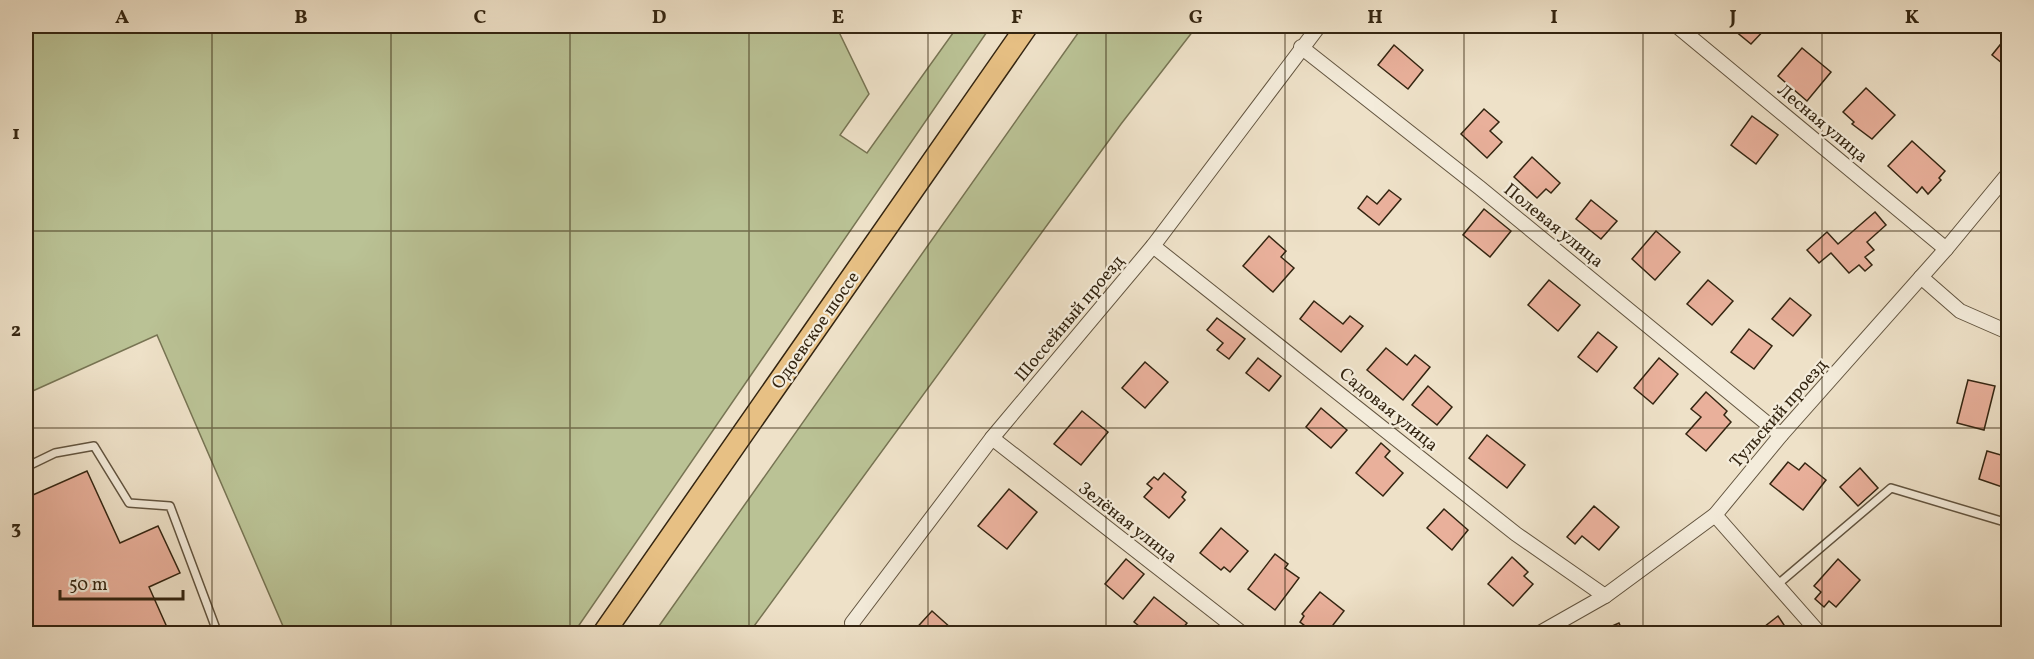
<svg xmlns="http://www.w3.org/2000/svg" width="2034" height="659" viewBox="0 0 2034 659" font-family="Vollkorn,serif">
<rect width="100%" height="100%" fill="#eee1c8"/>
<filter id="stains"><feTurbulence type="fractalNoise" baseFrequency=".00333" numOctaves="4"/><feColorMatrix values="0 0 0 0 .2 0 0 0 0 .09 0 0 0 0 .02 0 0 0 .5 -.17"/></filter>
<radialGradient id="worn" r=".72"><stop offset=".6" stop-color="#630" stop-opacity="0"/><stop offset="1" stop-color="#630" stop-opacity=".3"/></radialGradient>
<g fill="#bac295" stroke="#777453" stroke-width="1.5">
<polygon points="26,26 836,26 869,94 840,135 867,153 958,26 991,26 573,634 286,633 157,335 26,394"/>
<polygon points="1083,26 1197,26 1121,124 749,633 654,633"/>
</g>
<g fill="#e9b09b" stroke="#342511" stroke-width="1.5">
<polygon points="1729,26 1768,26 1751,44"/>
<polygon points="2008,35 2008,68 1992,55"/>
<polygon points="1394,45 1423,70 1408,89 1378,65"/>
<polygon points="1802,48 1831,72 1807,101 1778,76"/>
<polygon points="1866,88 1895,115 1872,139 1852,124 1854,122 1843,112"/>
<polygon points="1484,109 1499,122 1490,131 1502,142 1487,158 1461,134"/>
<polygon points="1752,116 1778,135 1756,164 1731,145"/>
<polygon points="1912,141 1945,171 1939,178 1941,180 1928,194 1922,187 1917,193 1888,166"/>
<polygon points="1532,157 1560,183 1551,193 1546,189 1537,198 1514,177"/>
<polygon points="1389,190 1401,199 1379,225 1358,208 1367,196 1377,204"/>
<polygon points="1591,200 1617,221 1601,239 1576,219"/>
<polygon points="1484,209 1511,231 1490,257 1463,235"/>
<polygon points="1875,212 1886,225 1867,242 1874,250 1865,257 1872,265 1865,271 1859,265 1849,273 1831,253 1819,263 1807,250 1827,232 1838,244"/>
<polygon points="1656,231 1680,252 1655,280 1632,259"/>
<polygon points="1269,236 1286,251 1281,257 1294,268 1273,292 1243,266"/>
<polygon points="1549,280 1580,305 1558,331 1528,305"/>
<polygon points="1708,280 1733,301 1712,325 1687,304"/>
<polygon points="1790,298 1811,315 1793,336 1772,319"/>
<polygon points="1314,301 1343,324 1350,316 1363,326 1341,352 1300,319"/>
<polygon points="1217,318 1245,339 1229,359 1217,350 1223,343 1207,330"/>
<polygon points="1749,329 1772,346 1754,369 1731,352"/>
<polygon points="1598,332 1617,347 1597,372 1578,357"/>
<polygon points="1386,348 1407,365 1415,355 1430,367 1403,400 1367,370"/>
<polygon points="1258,358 1281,376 1269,391 1246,373"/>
<polygon points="1659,358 1678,374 1653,404 1634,388"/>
<polygon points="1145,362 1168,382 1145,408 1122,388"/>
<polygon points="1968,380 1995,386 1984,430 1957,423"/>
<polygon points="1428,386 1452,407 1437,425 1412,405"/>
<polygon points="1706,392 1727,411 1724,415 1731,422 1706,451 1686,434 1701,417 1691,409"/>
<polygon points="1321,408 1347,430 1331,448 1306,427"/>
<polygon points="1082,411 1108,432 1081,465 1054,444"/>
<polygon points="1487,435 1525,465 1507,488 1469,458"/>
<polygon points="1381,443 1390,451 1385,457 1403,473 1383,496 1356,473"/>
<polygon points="1987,451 2008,457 2008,489 1979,479"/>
<polygon points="1788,462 1799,470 1805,463 1826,480 1803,510 1770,484"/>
<polygon points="1860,468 1878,488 1858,506 1840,487"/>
<polygon points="87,471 120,543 158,526 180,573 149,587 170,634 26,634 26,498"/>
<polygon points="1164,473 1186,492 1182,497 1185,500 1169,518 1144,497 1152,488 1147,484 1154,477 1158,480"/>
<polygon points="1009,489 1037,512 1007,549 978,526"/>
<polygon points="1594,506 1619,527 1599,550 1582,536 1575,544 1567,537"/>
<polygon points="1444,509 1468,530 1452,550 1427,528"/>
<polygon points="1221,528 1248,551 1230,572 1224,567 1221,570 1200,553"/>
<polygon points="1275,554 1288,564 1285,568 1299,578 1275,610 1248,589"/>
<polygon points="1512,557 1528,572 1524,576 1533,584 1513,606 1488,584"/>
<polygon points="1126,559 1144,574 1123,599 1105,584"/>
<polygon points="1838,559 1860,580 1836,607 1829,601 1824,607 1815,599 1821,592 1814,586"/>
<polygon points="1320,592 1344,611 1326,634 1317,628 1313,632 1300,622 1304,616 1302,614"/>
<polygon points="1154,597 1187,623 1178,634 1149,634 1134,622"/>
<polygon points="932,611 951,628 946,634 911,634"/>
<polygon points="1778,616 1790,634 1755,634"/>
<polygon points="1619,623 1624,634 1594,634"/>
<polygon points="1384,628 1391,634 1379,634"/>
</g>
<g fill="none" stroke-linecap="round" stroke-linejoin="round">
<g stroke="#62543f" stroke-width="10">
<g id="service">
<polyline points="26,467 55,453 94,446 129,503 170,506 218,634"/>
<polyline points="1777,585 1891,488 2008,523"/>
</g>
</g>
<g stroke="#62543f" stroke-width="16">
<g id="minor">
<polyline points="1677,26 1946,249"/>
<polyline points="1301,47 1480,188 1781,435"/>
<polyline points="1153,246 1516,534 1605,596"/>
<polyline points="1921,277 1960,311 2008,332"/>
<polyline points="992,438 1243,634"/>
<polyline points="1715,515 1820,634"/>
<polyline points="855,634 852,623 992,438 1153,246 1319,26"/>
<polyline points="1538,634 1605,596 1715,515 1781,435 1946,249 2008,174"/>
</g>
</g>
<g stroke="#342511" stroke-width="24">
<polyline id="primary" points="603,634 1027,26"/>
</g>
<use href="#service" stroke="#f4ecdb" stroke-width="7"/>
<use href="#minor" stroke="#f4ecdb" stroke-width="14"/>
<use href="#primary" stroke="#e7c084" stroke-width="21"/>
</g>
<path fill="none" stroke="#342511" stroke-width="1.5" stroke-opacity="0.55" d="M212,26V634M391,26V634M570,26V634M749,26V634M928,26V634M1106,26V634M1285,26V634M1464,26V634M1643,26V634M1822,26V634M26,231H2008M26,428H2008"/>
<g text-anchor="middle" stroke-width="4.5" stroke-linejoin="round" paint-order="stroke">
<g font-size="18" fill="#342511" stroke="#f4ecdb">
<text transform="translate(1823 123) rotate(40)" y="6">Лесная улица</text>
<text transform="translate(1554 225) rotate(39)" y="6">Полевая улица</text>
<text transform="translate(1069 318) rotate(-50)" y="6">Шоссейный проезд</text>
<text transform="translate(815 330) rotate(-55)" y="6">Одоевское шоссе</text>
<text transform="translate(1389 409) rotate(39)" y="6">Садовая улица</text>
<text transform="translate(1778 413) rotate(-49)" y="6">Тульский проезд</text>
<text transform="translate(1128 522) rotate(38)" y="6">Зелёная улица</text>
</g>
</g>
<rect width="2034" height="659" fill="none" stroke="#eee1c8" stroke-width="66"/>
<path d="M60 590v9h123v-9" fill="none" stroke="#342511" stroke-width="3"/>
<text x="69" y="590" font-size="18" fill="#342511" stroke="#f4ecdb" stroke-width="4.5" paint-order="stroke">50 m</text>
<rect x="33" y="33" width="1968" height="593" fill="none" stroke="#342511" stroke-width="2"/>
<g font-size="20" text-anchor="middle" font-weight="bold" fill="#342511">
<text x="122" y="23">A</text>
<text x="301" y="23">B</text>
<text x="480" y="23">C</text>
<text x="659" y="23">D</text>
<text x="838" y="23">E</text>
<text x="1017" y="23">F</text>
<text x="1196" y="23">G</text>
<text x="1375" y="23">H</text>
<text x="1554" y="23">I</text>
<text x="1733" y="23">J</text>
<text x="1912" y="23">K</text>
<text x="16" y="139">1</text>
<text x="16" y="336">2</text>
<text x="16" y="534">3</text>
</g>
<rect width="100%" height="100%" filter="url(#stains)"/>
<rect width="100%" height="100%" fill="url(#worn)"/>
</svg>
